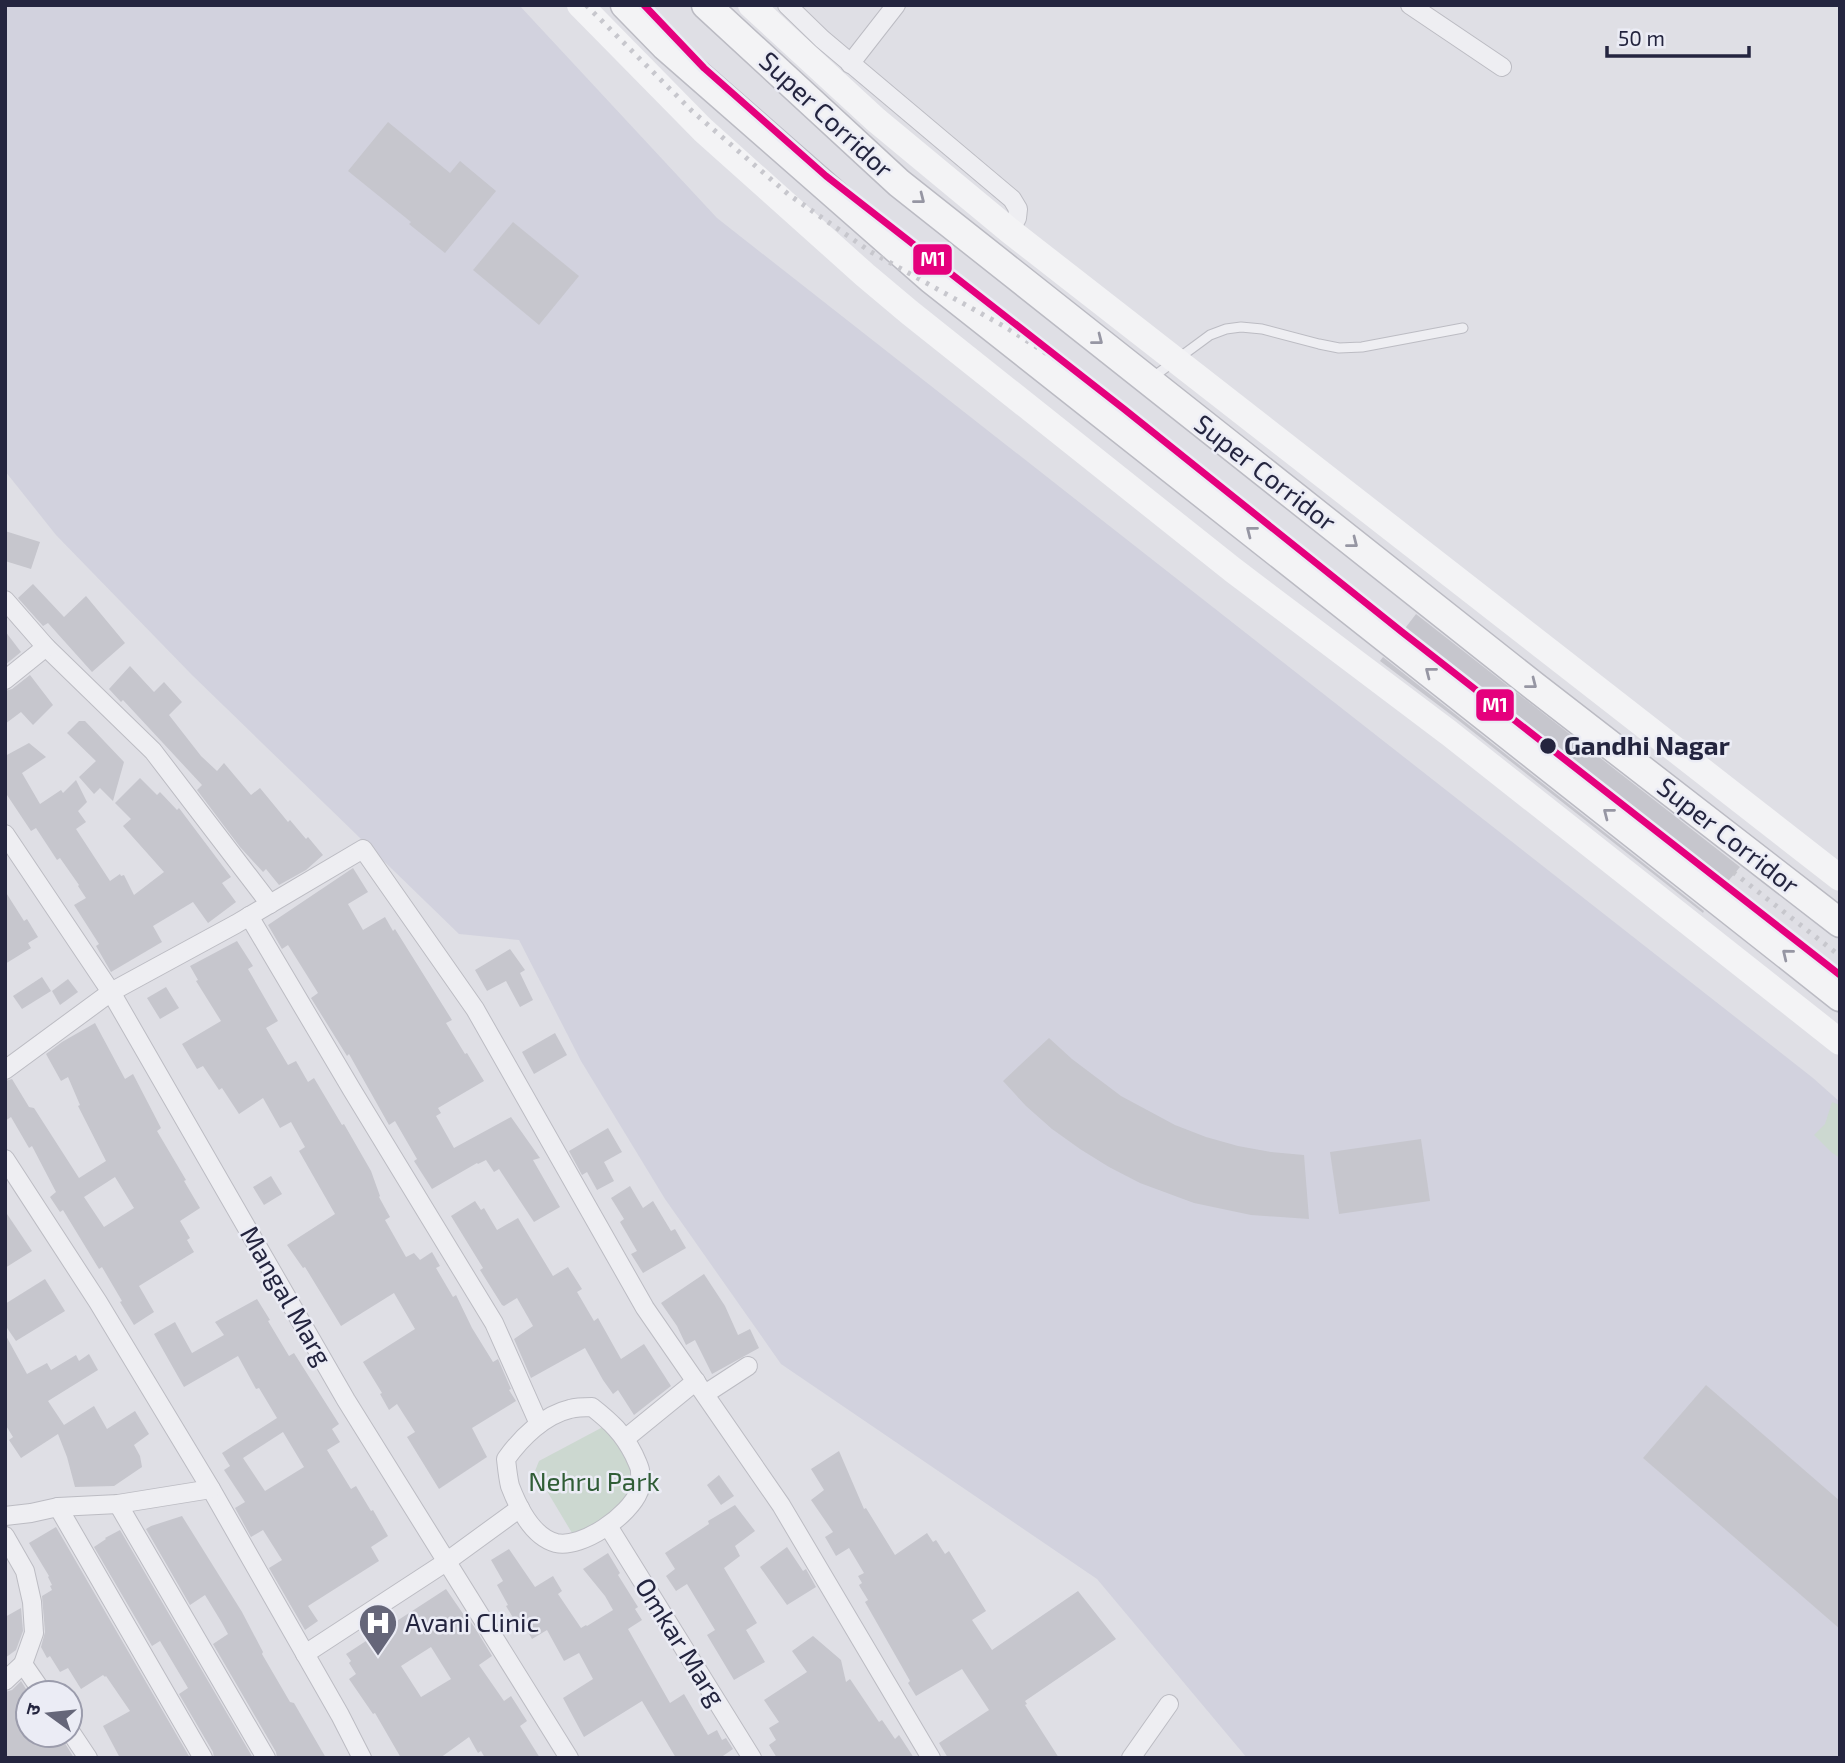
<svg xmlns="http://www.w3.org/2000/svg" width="1845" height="1763" viewBox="0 0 1845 1763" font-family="'Exo 2','Noto Sans Devanagari',sans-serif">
<rect width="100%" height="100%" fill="#dfdfe5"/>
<polygon fill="#d2d2de" points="5,5 519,5 717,218 1813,1078 1840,1102 1840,1758 1247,1758 1097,1579 781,1364 665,1199 581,1061 519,940 459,934 192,675 56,535 5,471"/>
<g fill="#ccd8d0">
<polygon points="1832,1102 1840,1105 1840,1158 1831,1152 1814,1135 1825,1124"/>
<polygon points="601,1428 621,1431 652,1487 648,1496 588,1541 575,1538 535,1471 539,1461"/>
</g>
<g fill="#c6c6cd" fill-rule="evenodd">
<polygon points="388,122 450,173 460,161 496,191 445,253 409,224 411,222 348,171"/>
<polygon points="513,222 579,276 539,325 473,270"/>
<polygon points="5,531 40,542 31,569 5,561"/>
<polygon points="33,584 64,617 86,596 125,643 92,672 48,623 43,626 18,598"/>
<polygon points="1416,614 1740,867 1725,885 1403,631"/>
<polygon points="5,631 21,652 5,665"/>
<polygon points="1383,657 1704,911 1703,913 1458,720 1380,661"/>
<polygon points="130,666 154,692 164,682 182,702 169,715 201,756 217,771 224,763 251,795 260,788 288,822 290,820 306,839 308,837 323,855 306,870 279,885 266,869 263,872 240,847 197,790 202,785 123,700 121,702 109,689"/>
<polygon points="30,675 53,705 33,725 21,712 5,724 5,691 12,689"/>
<polygon points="79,721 85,721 124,762 113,801 100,788 94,794 79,777 96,761 67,733"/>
<polygon points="29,743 46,757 22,773 40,804 61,790 63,793 76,780 87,802 78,811 86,822 76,829 110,881 120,874 121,876 124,875 134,895 164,872 123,826 131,819 115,803 140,778 157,795 160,792 177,810 179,808 231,877 222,883 236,902 208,923 193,902 153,926 162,942 111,972 96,946 99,944 74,905 86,898 78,886 79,885 60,858 57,860 36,828 31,831 5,792 5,756"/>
<polygon points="353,868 368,892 348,904 363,930 385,917 393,931 395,929 452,1020 446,1023 465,1054 467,1053 484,1081 438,1108 441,1113 436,1116 454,1148 511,1117 540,1158 533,1160 560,1207 534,1222 499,1169 494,1172 486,1160 478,1164 477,1163 432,1189 414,1161 417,1159 395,1121 389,1125 349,1054 347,1056 311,998 318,993 288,945 282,949 268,925"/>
<polygon points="5,891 24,921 27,919 38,937 28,943 31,948 5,964"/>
<polygon points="237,941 253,966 248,969 278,1021 266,1028 288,1065 296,1061 308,1082 314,1078 342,1125 344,1124 371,1171 380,1196 379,1197 390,1217 385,1220 406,1257 414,1253 420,1260 432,1252 440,1266 436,1268 453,1297 456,1295 472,1328 493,1362 498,1359 511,1389 509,1390 516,1401 472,1428 487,1457 439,1489 407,1437 415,1432 397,1404 389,1410 380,1394 382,1393 363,1362 415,1329 394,1293 341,1326 305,1267 303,1268 287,1245 335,1214 299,1151 305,1147 291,1122 280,1128 263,1098 239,1114 222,1088 219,1090 203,1066 197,1069 182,1044 221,1021 196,981 198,980 190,966"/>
<polygon points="510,949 525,970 520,973 533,1000 520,1007 506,981 487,991 475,970"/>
<polygon points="42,977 51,991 22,1009 13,996"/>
<polygon points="68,979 78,992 60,1005 52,991"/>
<polygon points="166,987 179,1008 160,1019 147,998"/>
<path d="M95,1023L125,1079L133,1074L161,1128L157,1131L186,1180L184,1181L200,1208L180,1221L190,1238L187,1240L194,1252L139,1286L154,1312L134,1325L120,1302L122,1301L102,1267L99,1269L63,1210L60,1212L50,1197L56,1192L32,1146L29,1148L11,1117L5,1121V1081L12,1079L29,1107L34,1108L79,1178L106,1161L78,1106L80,1105L68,1077L61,1081L46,1054L62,1042ZM115,1177L134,1208L104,1227L84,1197Z"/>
<polygon points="555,1033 567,1055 534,1074 522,1052"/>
<polygon points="1049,1038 1072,1059 1121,1096 1175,1125 1206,1137 1238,1146 1271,1152 1304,1155 1309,1219 1251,1215 1194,1203 1140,1183 1109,1167 1080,1149 1052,1129 1026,1106 1003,1081"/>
<polygon points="608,1128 622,1152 604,1162 614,1181 597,1190 587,1172 582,1175 569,1151"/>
<polygon points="1421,1139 1430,1201 1339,1214 1330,1152"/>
<polygon points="271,1176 282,1194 264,1205 253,1187"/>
<polygon points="630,1186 643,1208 653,1201 671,1231 675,1229 686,1248 643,1273 631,1254 637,1251 620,1222 624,1219 611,1198"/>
<polygon points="475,1201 481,1210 484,1208 497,1230 518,1218 553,1276 568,1267 582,1289 577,1292 594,1321 598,1318 621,1359 644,1344 671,1386 634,1415 618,1390 613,1394 603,1380 585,1348 531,1378 514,1339 533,1326 517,1298 504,1306 502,1305 480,1270 483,1268 451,1216"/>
<polygon points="5,1211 32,1251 5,1268"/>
<polygon points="704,1274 725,1306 738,1335 750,1329 759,1348 712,1374 695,1340 686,1345 677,1326 661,1303"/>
<polygon points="45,1279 65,1311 16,1341 5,1325 5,1304"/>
<path d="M257,1299L270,1320L268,1321L289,1356L294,1353L339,1424L332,1429L340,1442L327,1450L351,1489L356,1486L371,1511L373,1510L388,1536L371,1547L379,1561L308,1606L318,1621L305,1630L269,1568L282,1560L263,1530L251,1537L235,1508L245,1502L224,1470L230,1466L222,1453L277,1418L259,1388L256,1389L238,1356L184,1387L154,1334L175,1322L192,1353L224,1335L215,1322ZM283,1432L304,1467L265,1491L243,1458Z"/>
<polygon points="5,1334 27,1374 47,1363 51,1370 76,1355 79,1361 89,1354 98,1370 48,1401 64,1425 94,1406 107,1429 135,1411 149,1434 134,1445 140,1456 142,1467 114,1486 75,1487 67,1457 58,1434 21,1458 9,1440 13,1437 5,1424"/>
<polygon points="1706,1385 1840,1501 1840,1629 1643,1458"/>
<polygon points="839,1451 864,1509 866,1508 895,1555 927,1533 933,1542 936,1540 945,1554 949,1551 986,1611 972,1620 992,1650 1078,1591 1116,1639 1025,1701 1027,1704 1025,1705 1059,1758 948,1758 939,1743 989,1710 962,1669 916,1696 908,1683 910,1681 865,1602 868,1600 860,1587 859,1585 862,1583 858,1576 864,1573 849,1548 836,1556 825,1537 833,1532 811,1500 824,1490 811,1469"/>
<polygon points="719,1475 734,1496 721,1505 707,1485"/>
<polygon points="735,1505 755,1531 735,1546 740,1556 724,1568 757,1623 746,1630 765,1662 734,1680 707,1635 715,1630 687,1584 676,1591 666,1576 675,1569 665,1553 709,1524 708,1521"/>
<polygon points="182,1516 242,1612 263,1652 262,1654 290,1702 294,1703 326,1758 277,1758 276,1752 213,1644 228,1634 222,1623 205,1595 190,1605 146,1529 151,1526"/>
<polygon points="56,1527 190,1758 120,1758 103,1726 130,1711 106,1676 105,1677 103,1675 81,1689 68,1668 60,1672 50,1656 47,1658 41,1647 45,1632 42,1596 52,1590 50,1586 52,1585 48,1577 49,1576 29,1543"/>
<polygon points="120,1530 253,1758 214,1758 213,1752 179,1694 188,1688 160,1641 152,1646 94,1547 106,1539 105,1538"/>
<polygon points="787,1547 803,1571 806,1569 816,1587 787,1605 760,1567"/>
<polygon points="509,1549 535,1587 553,1576 562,1591 558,1594 581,1628 586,1625 587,1626 613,1610 605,1596 583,1569 608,1553 620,1573 618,1575 638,1607 635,1609 642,1620 628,1629 670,1703 684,1694 708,1735 717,1730 722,1740 726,1738 733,1749 720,1758 676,1758 642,1701 584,1737 563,1698 593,1679 579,1653 564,1661 547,1630 532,1639 520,1618 515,1621 506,1606 508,1605 497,1585 503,1581 491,1560"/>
<path d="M446,1589L466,1618L467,1617L475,1628L492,1656L479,1665L504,1701L511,1696L527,1721L520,1726L540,1758H485L481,1751L478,1753L469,1737L440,1758H401L375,1713L373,1714L349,1679L356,1674L349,1663L351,1661L346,1654ZM431,1647L451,1679L421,1697L401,1666Z"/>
<polygon points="21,1608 23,1631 16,1650 5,1658 5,1617"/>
<polygon points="813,1636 841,1660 846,1682 850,1679 879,1722 882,1720 895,1739 899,1735 914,1758 777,1758 769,1745 776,1740 769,1728 779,1722 764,1700 807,1672 792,1651"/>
<polygon points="21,1681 28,1692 28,1735 60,1735 74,1758 5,1758 5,1692 12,1690"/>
</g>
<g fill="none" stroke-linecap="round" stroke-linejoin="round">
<g stroke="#bcbcc3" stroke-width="11">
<polyline id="lane" points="1153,377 1210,335 1226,329 1241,327 1262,329 1319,344 1339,348 1362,347 1463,328"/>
</g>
<g stroke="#bcbcc3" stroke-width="20">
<g id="street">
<polyline points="787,5 822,39 1012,199 1018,209 1017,218 1010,231"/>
<polyline points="1410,5 1502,67"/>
<polyline points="850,64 896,5"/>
<polyline points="5,600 46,647 153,751 270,904"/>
<polyline points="5,680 46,647"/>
<polyline points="5,834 111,992 346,1400 569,1758"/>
<polyline points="249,916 352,1090 494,1323 539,1424"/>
<polyline points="5,1070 111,992 236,924 363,849 475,1009 645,1308 781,1505 931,1758"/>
<polyline points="5,1159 98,1302 211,1489 340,1715 362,1758"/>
<polyline points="705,1394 748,1366"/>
<path d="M592,1407C611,1422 623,1433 634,1455C636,1460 639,1465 640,1470C640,1476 641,1486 639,1491C630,1515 582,1549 556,1543C533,1537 518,1507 510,1486C508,1478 507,1468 506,1459C521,1438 544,1415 570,1409C577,1407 585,1407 592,1407Z"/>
<polyline points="626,1438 696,1381"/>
<polyline points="118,1504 266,1758"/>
<polyline points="58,1507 203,1758"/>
<polyline points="5,1516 31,1513 58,1507 118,1504 211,1489"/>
<polyline points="608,1526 752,1758"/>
<polyline points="5,1536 25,1571 32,1602 34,1633 23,1664 5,1681"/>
<polyline points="305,1654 446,1562 520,1508"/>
<polyline points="23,1664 43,1693"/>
<polyline points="70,1731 88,1758"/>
<polyline points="1131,1758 1169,1704"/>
</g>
</g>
<g stroke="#bbbbc3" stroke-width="31">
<g id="primary">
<polyline points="625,5 665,46 931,279 1840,997"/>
<polyline points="706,5 899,183 1534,686 1840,923"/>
</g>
</g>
<use href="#lane" stroke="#eeeef2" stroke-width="9"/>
<use href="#street" stroke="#eeeef2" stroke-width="18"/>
<g stroke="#f3f3f5" stroke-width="26">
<polyline points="580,5 703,130 865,275 909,312 1233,570 1449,733 1840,1042"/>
<polyline points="751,5 876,120 1010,231 1840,878"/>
</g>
<use href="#primary" stroke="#f3f3f5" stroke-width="28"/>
<g stroke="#c7c7cd" stroke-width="5" stroke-dasharray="3.5 7" stroke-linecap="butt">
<polyline points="586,5 692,111 788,194 871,252 1007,328 1086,379"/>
<polyline points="1733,872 1840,956"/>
<polyline points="1725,885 1840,975"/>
</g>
<g stroke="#ebecf5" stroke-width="12">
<polyline id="metro-1" points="644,5 704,68 826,176 1124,409 1402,632 1840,975"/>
</g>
<use href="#metro-1" stroke="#e5007d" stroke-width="7"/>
</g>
<defs><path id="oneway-chevron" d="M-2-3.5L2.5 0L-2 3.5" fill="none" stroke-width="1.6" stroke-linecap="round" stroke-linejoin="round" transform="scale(1.75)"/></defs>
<g stroke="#9696a3">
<use href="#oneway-chevron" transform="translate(920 199) rotate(38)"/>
<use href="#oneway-chevron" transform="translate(1098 340) rotate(38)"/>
<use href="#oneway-chevron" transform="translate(1251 531) rotate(-142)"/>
<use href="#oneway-chevron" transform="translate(1353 543) rotate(38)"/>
<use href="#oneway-chevron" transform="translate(1430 672) rotate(-142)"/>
<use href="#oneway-chevron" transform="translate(1532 684) rotate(38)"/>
<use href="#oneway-chevron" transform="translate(1608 813) rotate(-142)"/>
<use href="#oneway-chevron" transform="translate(1787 954) rotate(-141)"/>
</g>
<defs>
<g id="hospital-pin" transform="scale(2.0125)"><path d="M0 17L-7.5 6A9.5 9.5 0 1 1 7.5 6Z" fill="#656679" stroke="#ebecf5"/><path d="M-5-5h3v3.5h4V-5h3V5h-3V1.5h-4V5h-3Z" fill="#fff"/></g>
</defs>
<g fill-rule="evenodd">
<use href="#hospital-pin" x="378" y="1623"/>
</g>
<circle fill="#24253f" stroke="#ebecf5" stroke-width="2.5" cx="1548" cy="746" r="9"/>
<g text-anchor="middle" stroke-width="5" stroke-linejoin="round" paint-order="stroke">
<g font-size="26" fill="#24253f" stroke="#ebecf5">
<text transform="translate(826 115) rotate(43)" y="9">Super Corridor</text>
<text transform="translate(1265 473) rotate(38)" y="9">Super Corridor</text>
<text transform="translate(1728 836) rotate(38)" y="9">Super Corridor</text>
<text transform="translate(286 1296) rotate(60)" y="9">Mangal Marg</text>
<text transform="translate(680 1642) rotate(58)" y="9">Omkar Marg</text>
</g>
<g font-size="26" font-weight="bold" fill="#24253f" stroke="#ebecf5" text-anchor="start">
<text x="1564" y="755">Gandhi Nagar</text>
</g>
<g font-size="26" fill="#305d36" stroke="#ebecf5">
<text x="594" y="1491">Nehru Park</text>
</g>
<g font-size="26" fill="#24253f" stroke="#ebecf5" text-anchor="start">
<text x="405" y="1632">Avani Clinic</text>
</g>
</g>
<g stroke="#ebecf5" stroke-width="2.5">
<rect x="912" y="243" width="41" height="33" rx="7" fill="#e5007d"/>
<rect x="1475" y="688" width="40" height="34" rx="7" fill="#e5007d"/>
</g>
<g font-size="19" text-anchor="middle" font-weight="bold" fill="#fff">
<text x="933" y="266">M1</text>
<text x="1495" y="712">M1</text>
</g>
<rect width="1845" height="1763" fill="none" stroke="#24253f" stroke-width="14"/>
<g transform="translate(49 1714) rotate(285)"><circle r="33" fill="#ebecf5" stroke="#9b9cac" stroke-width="2"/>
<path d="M0-5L12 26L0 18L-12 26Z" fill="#656679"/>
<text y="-10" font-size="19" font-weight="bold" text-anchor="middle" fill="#24253f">उ</text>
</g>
<path d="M1607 46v10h142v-10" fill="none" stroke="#24253f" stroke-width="3.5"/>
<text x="1618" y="46" font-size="21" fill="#24253f" stroke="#ebecf5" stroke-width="5" paint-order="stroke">50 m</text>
</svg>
